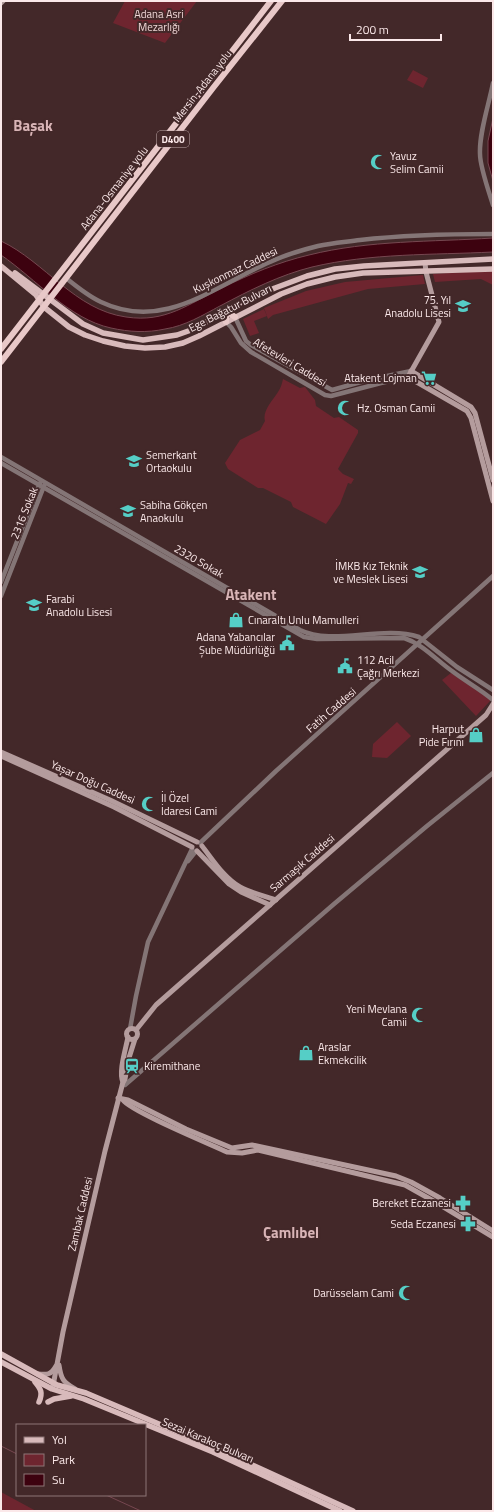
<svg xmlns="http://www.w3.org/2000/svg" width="494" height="1512" viewBox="0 0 494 1512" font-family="'Titillium Web',sans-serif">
<rect width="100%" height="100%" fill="#432829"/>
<g fill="#6e252f">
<polygon points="125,1 197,1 165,43 113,23"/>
<polygon points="413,70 428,78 423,88 407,80"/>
<polygon points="493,270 493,285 481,279 435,282 433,274"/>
<polygon points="423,275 425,284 368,289 273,315 268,319 264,308 306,291 345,282"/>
<polygon points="264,309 267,316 254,321 259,333 250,336 243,319"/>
<path d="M283,379L300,388L305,387L315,400L316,406L334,418L339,417L358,430V433L338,469L343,474L354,479L351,484L348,483L340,504L326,524L293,507L291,502L263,488H258L228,469L225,463L240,440L260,430L265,421C262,411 273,400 278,392C281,388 282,383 283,379Z"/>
<polygon points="451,673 491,700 476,716 442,680"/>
<polygon points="397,722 411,736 387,758 372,757 373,744"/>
<polygon points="1,1492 36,1511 1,1511"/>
</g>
<g fill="#3d020f" stroke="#764750">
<polygon points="493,118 493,181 488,163 488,141"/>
<path d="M493,238V252C433,255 371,253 312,267C280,275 250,290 220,306C203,315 185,326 165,329C147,333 129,332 111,328C69,319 36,279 1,255V241C45,262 75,310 126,317C166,323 188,304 222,288C250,274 279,262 309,255C369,240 432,242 493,238Z"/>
</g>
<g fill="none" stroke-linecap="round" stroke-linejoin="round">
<g stroke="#764750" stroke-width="1">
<polyline points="1,1446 17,1454"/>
<polyline points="106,1495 141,1511"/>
</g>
<g stroke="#847576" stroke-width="4.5">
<path d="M493,83C489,104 479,133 480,154C480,167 489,192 493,205"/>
<path d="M66,278C77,287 88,296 101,302C164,332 214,286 270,262C285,255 302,250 318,246C332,243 346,242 360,240C404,235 449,234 493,234"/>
<polyline points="235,317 246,341 251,345 332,390 368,380 411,371"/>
<polyline points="226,322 231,327 241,343 251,352 325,395 331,396 381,383 408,377"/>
<path d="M1,457L300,630C333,646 382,625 419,637L457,667L493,690"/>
<path d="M1,463L304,637L317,639L404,638C423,644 436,660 452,671C465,681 480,689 493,700"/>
<polyline points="1,582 40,483"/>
<polyline points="1,596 44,486"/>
<polyline points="200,843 276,771 493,576"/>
<polyline points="188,861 196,851"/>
<polyline points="130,1029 136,996 148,942 192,849"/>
<polyline points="122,1085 125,1085 334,904 427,826 493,773"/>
</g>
<g stroke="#b49c9d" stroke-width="5">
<polyline points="1,3 3,1"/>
<polyline points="425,263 426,272 439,322 408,377 467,411 471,418 493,501"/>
<polyline points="411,371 471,407 475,413 493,480"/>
<polyline points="1,752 110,800 197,842"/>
<polyline points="1,756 114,807 192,847"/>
<path d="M202,846C213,860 224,878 240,887C251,893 264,896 276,900"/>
<polyline points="197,851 229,884 241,892 270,905"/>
<circle cx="132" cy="1034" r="5.5"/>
<polyline points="136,1030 156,1005 486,715 493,704"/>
<path d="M123,1082C118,1073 126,1048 128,1037"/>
<polyline points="118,1098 128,1100 186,1129 232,1148 252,1145 396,1176 411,1182 440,1198 493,1231"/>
<path d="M123,1100C130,1111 210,1144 227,1152L242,1153L258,1150L405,1185L437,1203L493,1237"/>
<path d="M59,1365C61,1379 63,1382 75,1389"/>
<path d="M38,1374C47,1375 51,1375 56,1366"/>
<polyline points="53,1386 63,1332 105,1151 123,1082 125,1079 128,1061 135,1039"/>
</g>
<g stroke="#d8babb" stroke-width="5.5">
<polyline points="1,266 36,295 44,307 69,327 85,335 103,341 125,346 145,348 165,347 183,343 199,336 281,294 307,284 335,277 363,273 493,269"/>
<polyline points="15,273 83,324 103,333 143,340 177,335 194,329 240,303 275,288 307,276 335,269 364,266 493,259"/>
<polyline points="1,1354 57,1385 86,1393 213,1447 353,1511"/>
<polyline points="1,1362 52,1389 84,1399 213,1452 340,1511"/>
<path d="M35,1382C41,1389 43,1393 39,1402"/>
<polyline points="48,1402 54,1399 71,1396"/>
</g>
<g stroke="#e8c8c8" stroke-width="6">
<polyline points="226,322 226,311 235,317"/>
<polyline points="1,349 271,1"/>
<polyline points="1,362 213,88 282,1"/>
</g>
</g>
<defs>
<g id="mosque-bare" transform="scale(1.2)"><path d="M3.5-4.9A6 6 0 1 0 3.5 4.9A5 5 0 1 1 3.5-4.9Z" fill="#55cec6" stroke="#432829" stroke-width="2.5" paint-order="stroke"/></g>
<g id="school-bare" transform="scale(1.2)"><path d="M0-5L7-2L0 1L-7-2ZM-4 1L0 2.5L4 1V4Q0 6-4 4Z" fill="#55cec6" stroke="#432829" stroke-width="2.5" paint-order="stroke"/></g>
<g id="supermarket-bare" transform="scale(1.2)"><path d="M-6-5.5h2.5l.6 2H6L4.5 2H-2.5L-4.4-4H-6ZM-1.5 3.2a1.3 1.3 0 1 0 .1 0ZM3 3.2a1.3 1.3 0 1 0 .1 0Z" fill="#55cec6" stroke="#432829" stroke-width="2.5" paint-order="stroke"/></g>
<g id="shop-bare" transform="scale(1.2)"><path d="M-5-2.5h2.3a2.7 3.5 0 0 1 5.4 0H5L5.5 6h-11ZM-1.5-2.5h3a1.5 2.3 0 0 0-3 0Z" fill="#55cec6" stroke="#432829" stroke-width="2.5" paint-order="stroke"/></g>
<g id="civic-bare" transform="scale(1.2)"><path d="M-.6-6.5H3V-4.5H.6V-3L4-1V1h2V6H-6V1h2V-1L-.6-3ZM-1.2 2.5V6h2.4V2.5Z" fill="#55cec6" stroke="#432829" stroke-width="2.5" paint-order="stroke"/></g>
<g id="station-bare" transform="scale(1.2)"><path d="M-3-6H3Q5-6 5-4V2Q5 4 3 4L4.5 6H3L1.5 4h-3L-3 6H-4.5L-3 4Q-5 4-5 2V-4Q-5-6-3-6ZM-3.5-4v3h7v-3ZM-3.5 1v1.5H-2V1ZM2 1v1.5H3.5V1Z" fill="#55cec6" stroke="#432829" stroke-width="2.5" paint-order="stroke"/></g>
<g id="pharmacy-bare" transform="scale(1.2)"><path d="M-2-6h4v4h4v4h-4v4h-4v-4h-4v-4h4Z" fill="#55cec6" stroke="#432829" stroke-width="2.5" paint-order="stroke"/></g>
</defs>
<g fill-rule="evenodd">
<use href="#mosque-bare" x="378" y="162"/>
<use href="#school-bare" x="463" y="306"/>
<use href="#supermarket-bare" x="429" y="378"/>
<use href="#mosque-bare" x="345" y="408"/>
<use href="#school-bare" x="134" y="461"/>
<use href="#school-bare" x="128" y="511"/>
<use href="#school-bare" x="420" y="572"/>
<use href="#school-bare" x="34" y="605"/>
<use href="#shop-bare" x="236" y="620"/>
<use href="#civic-bare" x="287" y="643"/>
<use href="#civic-bare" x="345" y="666"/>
<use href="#shop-bare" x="476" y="735"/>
<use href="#mosque-bare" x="149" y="804"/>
<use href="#mosque-bare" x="419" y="1015"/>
<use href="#shop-bare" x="306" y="1053"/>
<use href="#station-bare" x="132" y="1066"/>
<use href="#pharmacy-bare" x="463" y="1203"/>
<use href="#pharmacy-bare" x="468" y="1224"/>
<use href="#mosque-bare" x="406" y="1293"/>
</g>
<g text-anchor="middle" stroke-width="4" stroke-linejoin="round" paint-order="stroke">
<rect fill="#432829" stroke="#c4aeaf" stroke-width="1" x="157" y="131" width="32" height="16" rx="3"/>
<g font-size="10" font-weight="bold" fill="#fbe8e9">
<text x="173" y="143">D400</text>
</g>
<g font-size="11" fill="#efd6d6" stroke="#432829">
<text x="159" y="18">Adana Asri<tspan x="159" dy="13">Mezarlığı</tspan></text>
</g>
<g font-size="11" fill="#fbe8e9" stroke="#432829">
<text transform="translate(202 86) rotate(-52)" y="4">Mersin-Adana yolu</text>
<text transform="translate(114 188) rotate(-52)" y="4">Adana-Osmaniye yolu</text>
<text transform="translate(235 270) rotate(-26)" y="4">Kuşkonmaz Caddesi</text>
<text transform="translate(230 308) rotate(-27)" y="4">Ege Bağatur Bulvarı</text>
<text transform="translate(290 362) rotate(31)" y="4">Afetevleri Caddesi</text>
<text transform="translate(24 513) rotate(-68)" y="4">2316 Sokak</text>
<text transform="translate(199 561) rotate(30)" y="4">2320 Sokak</text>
<text transform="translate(331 710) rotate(-41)" y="4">Fatih Caddesi</text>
<text transform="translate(93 782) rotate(24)" y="4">Yaşar Doğu Caddesi</text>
<text transform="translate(302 863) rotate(-41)" y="4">Sarmaşık Caddesi</text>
<text transform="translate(80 1214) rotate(-77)" y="4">Zambak Caddesi</text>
<text transform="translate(208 1440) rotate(23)" y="4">Sezai Karakoç Bulvarı</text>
</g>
<g font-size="11" fill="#fbe8e9" stroke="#432829" text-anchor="start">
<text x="390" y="160">Yavuz<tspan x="390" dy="13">Selim Camii</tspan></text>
<text x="451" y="304" text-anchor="end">75. Yıl<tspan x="451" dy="13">Anadolu Lisesi</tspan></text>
<text x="417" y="382" text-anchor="end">Atakent Lojman</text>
<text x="357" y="412">Hz. Osman Camii</text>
<text x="146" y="459">Semerkant<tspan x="146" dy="13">Ortaokulu</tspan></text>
<text x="140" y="509">Sabiha Gökçen<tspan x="140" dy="13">Anaokulu</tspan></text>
<text x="408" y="570" text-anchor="end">İMKB Kız Teknik<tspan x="408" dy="13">ve Meslek Lisesi</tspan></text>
<text x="46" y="603">Farabi<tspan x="46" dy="13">Anadolu Lisesi</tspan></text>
<text x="248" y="624">Cınaraltı Unlu Mamulleri</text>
<text x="275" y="641" text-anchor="end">Adana Yabancılar<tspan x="275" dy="13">Şube Müdürlüğü</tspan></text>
<text x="357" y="664">112 Acil<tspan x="357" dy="13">Çağrı Merkezi</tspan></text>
<text x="464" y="733" text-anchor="end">Harput<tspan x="464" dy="13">Pide Fırını</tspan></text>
<text x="161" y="802">İl Özel<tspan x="161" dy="13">İdaresi Cami</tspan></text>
<text x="407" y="1013" text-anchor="end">Yeni Mevlana<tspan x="407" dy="13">Camii</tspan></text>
<text x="318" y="1051">Araslar<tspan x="318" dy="13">Ekmekcilik</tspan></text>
<text x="144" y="1070">Kiremithane</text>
<text x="451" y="1207" text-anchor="end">Bereket Eczanesi</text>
<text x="456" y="1228" text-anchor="end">Seda Eczanesi</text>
<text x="394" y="1297" text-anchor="end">Darüsselam Cami</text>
</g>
<g font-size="15" font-weight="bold" fill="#d8b4b6" stroke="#432829">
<text x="33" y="131">Başak</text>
<text x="251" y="600">Atakent</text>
<text x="291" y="1238">Çamlıbel</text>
</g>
</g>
<rect width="494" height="1512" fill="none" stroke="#fbe8e9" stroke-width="4"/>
<rect x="16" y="1424" width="130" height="72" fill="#432829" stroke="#8d7576"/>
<rect x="24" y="1437" width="20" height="6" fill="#d8babb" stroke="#8d7576"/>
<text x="52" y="1444" font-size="12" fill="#fbe8e9">Yol</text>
<rect x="24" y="1454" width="20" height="12" fill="#6e252f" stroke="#8d7576"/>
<text x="52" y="1464" font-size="12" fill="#fbe8e9">Park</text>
<rect x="24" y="1474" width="20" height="12" fill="#3d020f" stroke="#8d7576"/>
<text x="52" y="1484" font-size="12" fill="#fbe8e9">Su</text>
<path d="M350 34v6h91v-6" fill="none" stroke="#fbe8e9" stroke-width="2"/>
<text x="356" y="34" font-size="12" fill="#fbe8e9" stroke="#432829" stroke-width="3" paint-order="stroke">200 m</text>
</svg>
